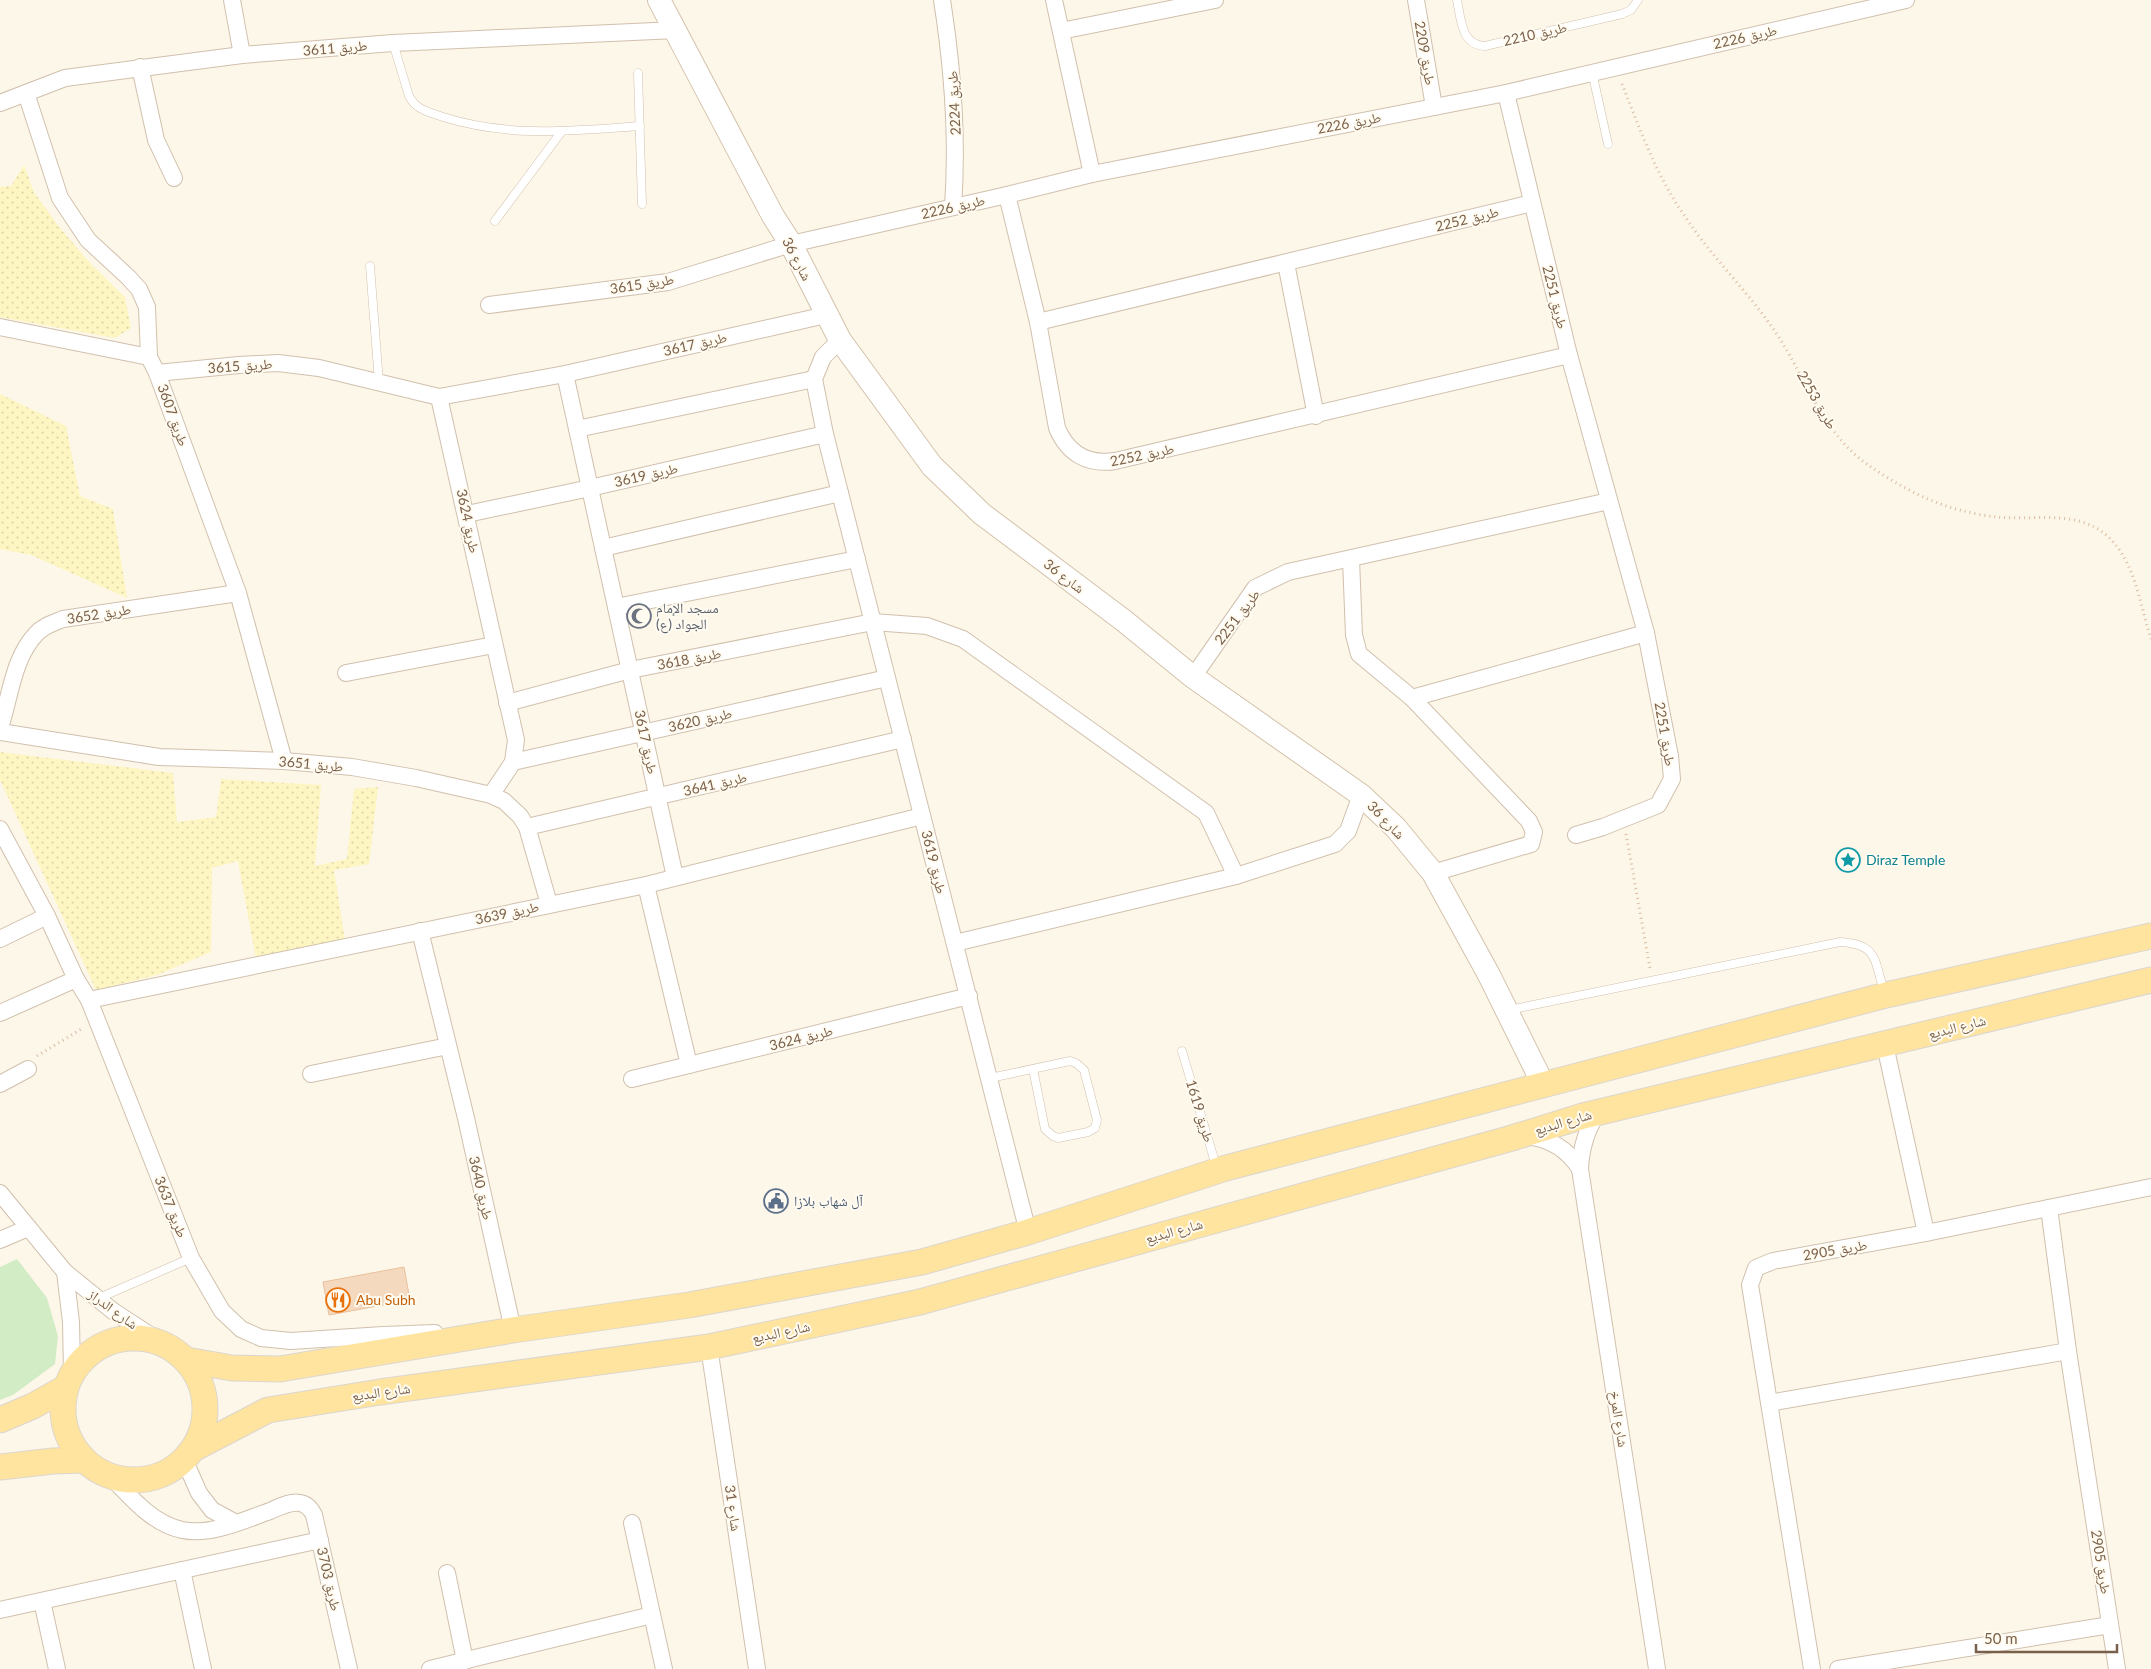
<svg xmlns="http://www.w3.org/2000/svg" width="2151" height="1669" viewBox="0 0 2151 1669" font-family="Lato,'Noto Naskh Arabic',sans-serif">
<defs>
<pattern id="sand-dots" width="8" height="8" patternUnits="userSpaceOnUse" patternTransform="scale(1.25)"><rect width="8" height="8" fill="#fef6c2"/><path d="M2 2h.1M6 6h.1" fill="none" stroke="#ddd5a8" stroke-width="1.8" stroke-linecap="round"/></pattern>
</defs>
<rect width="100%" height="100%" fill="#fdf7e9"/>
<polygon fill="#d2edc5" points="17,1259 47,1298 58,1336 55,1364 13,1395 0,1400 0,1267"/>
<g fill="url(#sand-dots)">
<polygon points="24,165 34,192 60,228 91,264 125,297 131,328 115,338 0,317 0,187 11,186"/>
<polygon points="0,394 66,426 80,496 113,509 127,598 31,555 0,549"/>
<polygon points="0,752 173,773 177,822 216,817 221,779 321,785 315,866 347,859 354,789 378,787 369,864 334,870 345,940 257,965 238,861 212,868 211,952 157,975 96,990 0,780"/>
</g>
<polygon fill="#f4d9bf" stroke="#e8c19e" points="404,1267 410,1300 329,1315 323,1282"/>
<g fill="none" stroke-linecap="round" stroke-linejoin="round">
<g stroke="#d1c0ad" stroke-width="9">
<g id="lane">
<path d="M1457,0C1461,19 1461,45 1485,46L1622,14L1631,10L1638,0"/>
<path d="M393,43L409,96C416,110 429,112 443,117C511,138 570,131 640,126"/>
<polyline points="1592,72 1608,144"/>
<polyline points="638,73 642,204"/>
<polyline points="495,221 562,131"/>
<polyline points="370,266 379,382"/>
<path d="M1509,1010L1840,942C1878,944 1874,960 1884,991"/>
<polyline points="1182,1051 1217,1169"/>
<polyline points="990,1078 1070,1061 1076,1063 1084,1070 1097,1120 1095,1128 1088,1132 1058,1138 1053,1136 1045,1129 1033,1069"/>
<polyline points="99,1298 191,1258"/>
</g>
</g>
<g stroke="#d1c0ad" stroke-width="18">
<g id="street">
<polyline points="232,0 242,55"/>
<path d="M942,0C953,70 958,137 953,207"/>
<polyline points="1054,0 1092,174"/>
<polyline points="1416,0 1434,107"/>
<polyline points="1061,31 1215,0"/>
<polyline points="140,67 156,140 174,178"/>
<polyline points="26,93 60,198 88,240 128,277 139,289 147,307 149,357 157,373 238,593 284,761"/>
<polyline points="1506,93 1569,355 1646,633 1670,756 1672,779 1658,805 1603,827 1576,835"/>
<polyline points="0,103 65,78 242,55 393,43 676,30"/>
<path d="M1007,195L1038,322L1057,428C1068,454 1088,465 1115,461L1569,355"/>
<polyline points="1286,263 1316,416"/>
<polyline points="489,305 668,282 791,244 1007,195 1092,174 1506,93 1906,0"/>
<polyline points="1038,322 1532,203"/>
<polyline points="0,327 149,357"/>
<polyline points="840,340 823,357 814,379 825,434 1028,1232"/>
<polyline points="157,373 239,365 278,363 319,368 439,397 565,374 826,315"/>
<polyline points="565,374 675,877"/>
<polyline points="439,397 516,740 513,762 491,795"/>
<polyline points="577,429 814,379"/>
<polyline points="467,514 590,488 825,434"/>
<polyline points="603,548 840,493"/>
<polyline points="1351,559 1354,635 1359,654 1412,698 1529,821 1534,832 1531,844 1433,873"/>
<polyline points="616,607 857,559"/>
<polyline points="346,673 494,645"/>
<polyline points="1193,677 1255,588 1288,572 1609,501"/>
<polyline points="1412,698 1646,633"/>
<polyline points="507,703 630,670 873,622 927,626 963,639 1206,813 1236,876"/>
<path d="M0,728C10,698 13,658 36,634C43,626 53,623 63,619L238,593"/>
<polyline points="0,732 159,757 284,761 352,767 416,778 491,795 504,801 520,816 527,827 549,904"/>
<polyline points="513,762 887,678"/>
<polyline points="527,827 903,739"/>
<polyline points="0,829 47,916 76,979 89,1000 191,1258 222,1311 241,1329 261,1338 291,1341 383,1335 435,1333"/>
<polyline points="646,885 689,1065"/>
<polyline points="420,931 466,1118 513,1330 505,1331"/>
<polyline points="0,939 47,916"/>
<polyline points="955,943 1236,876 1335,844 1348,831 1361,795"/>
<polyline points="89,1000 646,885 922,816"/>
<polyline points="0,1013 76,979"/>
<polyline points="1885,1045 1926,1233"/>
<polyline points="311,1074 448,1046"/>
<polyline points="632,1079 969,996"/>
<polyline points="0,1084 28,1069"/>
<path d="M1598,1112C1586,1130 1581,1147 1580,1169L1657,1669"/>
<path d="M1525,1136C1549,1138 1567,1148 1580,1169"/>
<polyline points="0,1193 65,1272 113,1311 162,1343"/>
<polyline points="2049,1208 2068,1351 2117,1669"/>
<polyline points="0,1240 28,1228"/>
<polyline points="65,1272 71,1322 72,1372"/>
<polyline points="709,1347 757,1669"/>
<polyline points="1769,1403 2068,1351"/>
<polyline points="184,1459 199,1493 212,1510 236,1523"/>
<path d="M110,1476C131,1497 151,1523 182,1530C211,1536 244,1520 270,1511C279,1507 290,1501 300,1503C307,1504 311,1509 314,1515L349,1669"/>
<polyline points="632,1523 664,1669"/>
<polyline points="182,1570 203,1669"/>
<polyline points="447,1573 465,1661"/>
<polyline points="42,1601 57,1669"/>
<polyline points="0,1610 320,1540"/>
<polyline points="430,1669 652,1615"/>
<polyline points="1812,1669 1750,1285 1756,1268 1773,1261 1926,1233 2151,1187"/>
<polyline points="1838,1669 2110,1625"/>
</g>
</g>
<g stroke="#d4c1aa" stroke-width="24">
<polyline id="secondary" points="659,0 773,216 791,244 840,340 932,466 982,514 1123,620 1193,677 1361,795 1396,828 1433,873 1489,975 1543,1084"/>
</g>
<g stroke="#dcd6d0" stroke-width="27">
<g id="primary">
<circle cx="134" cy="1409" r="71"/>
<polyline points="186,1360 232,1368 280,1369 513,1330 689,1305 922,1262 1028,1232 1226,1168 1886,995 2151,936"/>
<polyline points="0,1420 33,1406 65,1388"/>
<polyline points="193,1449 268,1410 380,1392 709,1347 920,1302 1512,1138 1583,1116 2151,980"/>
<polyline points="0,1467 53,1461 84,1460"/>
</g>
</g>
<g stroke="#dabca1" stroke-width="3" stroke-dasharray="1 4" stroke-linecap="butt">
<path d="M1622,84C1640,129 1656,175 1684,215C1712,258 1750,293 1778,336C1806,379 1822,430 1864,462C1892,482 1927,502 1960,510C1972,513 1985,516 1997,517C2037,521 2084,507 2114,543C2136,568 2141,608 2151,639"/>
<polyline points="1626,834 1650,968"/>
<polyline points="37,1056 83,1028"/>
</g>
<use href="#lane" stroke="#fff" stroke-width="8"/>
<use href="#street" stroke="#fff" stroke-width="16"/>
<use href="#secondary" stroke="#fff" stroke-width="22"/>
<use href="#primary" stroke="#fee49f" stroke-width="25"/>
</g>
<defs>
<g id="mosque-ring" transform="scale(1.25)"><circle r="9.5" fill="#fffbf0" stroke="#6b7280" stroke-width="1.5"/><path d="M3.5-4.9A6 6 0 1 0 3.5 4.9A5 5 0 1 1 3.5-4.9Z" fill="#6b7280"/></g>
<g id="sight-ring" transform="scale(1.25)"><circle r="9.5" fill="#fffbf0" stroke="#0f9aa8" stroke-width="1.5"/><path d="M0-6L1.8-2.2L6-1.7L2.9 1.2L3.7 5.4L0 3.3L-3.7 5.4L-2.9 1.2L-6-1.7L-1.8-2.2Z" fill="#0f9aa8"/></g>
<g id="civic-ring" transform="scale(1.25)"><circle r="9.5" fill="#fffbf0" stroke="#5c6f8a" stroke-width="1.5"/><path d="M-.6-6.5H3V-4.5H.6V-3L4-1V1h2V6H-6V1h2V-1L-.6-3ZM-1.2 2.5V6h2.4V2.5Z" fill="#5c6f8a"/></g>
<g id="restaurant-ring" transform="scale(1.25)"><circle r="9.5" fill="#fffbf0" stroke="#e8710a" stroke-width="1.5"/><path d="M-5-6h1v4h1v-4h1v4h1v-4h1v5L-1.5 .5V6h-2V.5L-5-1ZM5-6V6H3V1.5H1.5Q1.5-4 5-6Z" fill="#e8710a"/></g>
</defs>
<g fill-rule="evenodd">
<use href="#mosque-ring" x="639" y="616"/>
<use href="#sight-ring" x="1848" y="860"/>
<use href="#civic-ring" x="776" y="1201"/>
<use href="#restaurant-ring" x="338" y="1300"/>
</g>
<g text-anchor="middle" stroke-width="4" stroke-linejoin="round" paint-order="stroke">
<g font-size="14" fill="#7a604a" stroke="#fffbf0">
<text transform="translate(1535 34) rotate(-13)" y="5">طريق 2210</text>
<text transform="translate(1745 37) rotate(-13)" y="5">طريق 2226</text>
<text transform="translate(335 48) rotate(-5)" y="5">طريق 3611</text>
<text transform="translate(1425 53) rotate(80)" y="5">طريق 2209</text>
<text transform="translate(954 103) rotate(-93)" y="5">طريق 2224</text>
<text transform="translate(1349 123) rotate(-11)" y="5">طريق 2226</text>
<text transform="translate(953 207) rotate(-13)" y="5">طريق 2226</text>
<text transform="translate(1467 219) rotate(-14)" y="5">طريق 2252</text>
<text transform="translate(797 259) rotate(62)" y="5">شارع 36</text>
<text transform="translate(642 284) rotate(-9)" y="5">طريق 3615</text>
<text transform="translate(1555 297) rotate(76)" y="5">طريق 2251</text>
<text transform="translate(695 344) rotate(-13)" y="5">طريق 3617</text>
<text transform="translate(240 366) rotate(-4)" y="5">طريق 3615</text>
<text transform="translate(1817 400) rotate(60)" y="5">طريق 2253</text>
<text transform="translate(173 415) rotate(70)" y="5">طريق 3607</text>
<text transform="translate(1142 455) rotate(-12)" y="5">طريق 2252</text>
<text transform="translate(646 475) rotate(-13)" y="5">طريق 3619</text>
<text transform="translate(468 521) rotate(78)" y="5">طريق 3624</text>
<text transform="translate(1064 576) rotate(37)" y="5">شارع 36</text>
<text transform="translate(99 614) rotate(-9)" y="5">طريق 3652</text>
<text transform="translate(1237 617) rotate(-53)" y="5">طريق 2251</text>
<text transform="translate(689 659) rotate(-11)" y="5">طريق 3618</text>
<text transform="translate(700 720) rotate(-13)" y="5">طريق 3620</text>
<text transform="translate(1665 734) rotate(80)" y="5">طريق 2251</text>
<text transform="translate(646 742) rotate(78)" y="5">طريق 3617</text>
<text transform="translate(311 764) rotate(5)" y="5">طريق 3651</text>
<text transform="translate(715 784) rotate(-13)" y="5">طريق 3641</text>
<text transform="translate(1386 820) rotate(46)" y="5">شارع 36</text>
<text transform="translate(934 862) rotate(76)" y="5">طريق 3619</text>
<text transform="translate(507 913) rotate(-12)" y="5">طريق 3639</text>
<text transform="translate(1957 1027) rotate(-14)" y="5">شارع البديع</text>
<text transform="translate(801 1038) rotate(-14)" y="5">طريق 3624</text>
<text transform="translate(1200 1111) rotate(73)" y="5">طريق 1619</text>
<text transform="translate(1563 1122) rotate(-16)" y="5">شارع البديع</text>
<text transform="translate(481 1188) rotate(77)" y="5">طريق 3640</text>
<text transform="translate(171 1207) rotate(68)" y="5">طريق 3637</text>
<text transform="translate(1174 1231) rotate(-15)" y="5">شارع البديع</text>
<text transform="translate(1835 1250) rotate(-10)" y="5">طريق 2905</text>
<text transform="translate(113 1309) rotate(36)" y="5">شارع الدراز</text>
<text transform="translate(781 1332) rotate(-12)" y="5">شارع البديع</text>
<text transform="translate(381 1392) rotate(-8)" y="5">شارع البديع</text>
<text transform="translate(1619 1419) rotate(81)" y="5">شارع المرخ</text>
<text transform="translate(733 1508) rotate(82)" y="5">شارع 31</text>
<text transform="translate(2101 1562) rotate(81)" y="5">طريق 2905</text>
<text transform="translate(329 1579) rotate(77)" y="5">طريق 3703</text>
</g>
<g font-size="14" fill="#5b616d" stroke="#fffbf0" text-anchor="start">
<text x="656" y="613">مسجد الإمام<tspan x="656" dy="16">الجواد (ع)</tspan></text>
</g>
<g font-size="14" fill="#0d838f" stroke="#fffbf0" text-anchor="start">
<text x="1866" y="865">Diraz Temple</text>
</g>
<g font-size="14" fill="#4e5e75" stroke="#fffbf0" text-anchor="start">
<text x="794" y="1206">آل شهاب بلازا</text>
</g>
<g font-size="14" fill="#c56008" stroke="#fffbf0" text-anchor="start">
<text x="356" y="1305">Abu Subh</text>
</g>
</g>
<path d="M1976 1644v8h141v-8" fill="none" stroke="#7a604a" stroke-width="2.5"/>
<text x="1984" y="1644" font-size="15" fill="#7a604a" stroke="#fffbf0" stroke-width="4" paint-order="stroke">50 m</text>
</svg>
